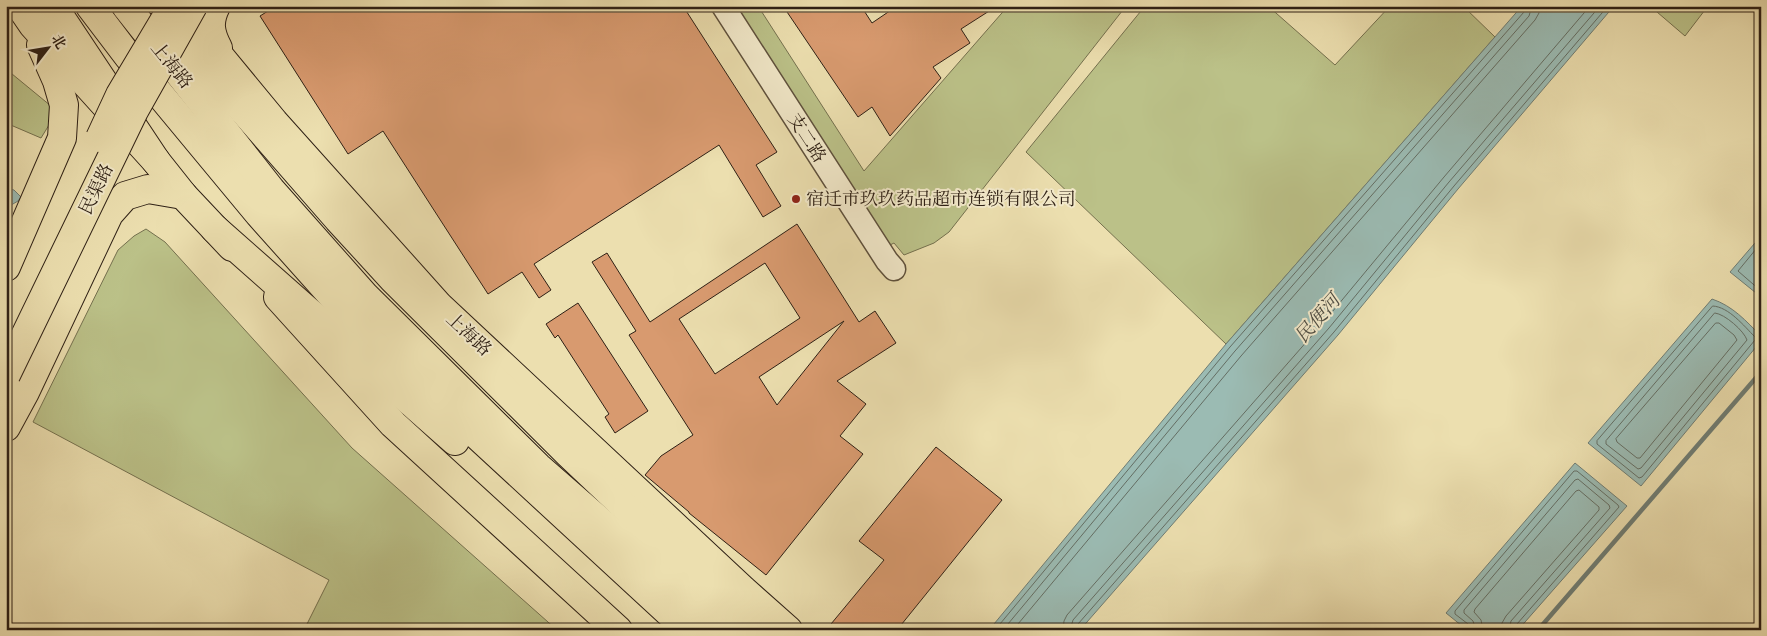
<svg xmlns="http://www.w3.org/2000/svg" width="1767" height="636" viewBox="0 0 1767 636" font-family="'Sorts Mill Goudy','Noto Serif SC',serif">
<rect width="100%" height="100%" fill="#ecdfaf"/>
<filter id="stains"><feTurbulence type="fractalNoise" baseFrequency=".004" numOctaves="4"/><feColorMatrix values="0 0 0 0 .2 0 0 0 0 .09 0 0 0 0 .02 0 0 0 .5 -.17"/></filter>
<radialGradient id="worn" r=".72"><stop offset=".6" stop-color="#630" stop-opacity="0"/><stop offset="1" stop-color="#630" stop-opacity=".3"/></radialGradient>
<g fill="#bbc188" stroke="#74704e">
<polygon points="734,6 758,6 864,171 1008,6 1126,6 949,232 934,243 904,255 894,243 886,247"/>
<polygon points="1145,6 1268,6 1335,65 1390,6 1463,6 1495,37 1226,344 1026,152"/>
<polygon points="1650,6 1708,6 1685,36"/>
<polygon points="6,69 51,106 49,125 41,138 6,123"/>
<polygon points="146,229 165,242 352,448 557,630 304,630 329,580 33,422 118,250 134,236"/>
</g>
<g fill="#9bbbb3" stroke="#6f7d74">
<polygon points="1522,6 1614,6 1458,189 1338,335 1080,630 989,630 1226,344"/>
<polygon points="6,188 14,190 21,197 18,201 6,208"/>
<polygon points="1761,236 1761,297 1730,272"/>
<path d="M1712,299C1733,306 1746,321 1761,336V341L1641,486L1588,443Z"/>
<polygon points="1575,463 1627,506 1518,630 1467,630 1446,613"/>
</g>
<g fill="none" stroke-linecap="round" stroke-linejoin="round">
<g stroke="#646e64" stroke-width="1">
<polyline points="1761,243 1738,271 1761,291"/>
<path d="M1713,306C1729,307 1744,326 1755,337V340L1642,477L1639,478L1597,444V441Z"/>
<path d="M1715,313C1725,314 1744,331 1747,340L1641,468L1638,469L1606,444V441Z"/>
<polygon points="1716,323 1719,323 1734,335 1737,340 1640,458 1637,458 1617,442 1616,439"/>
<polyline points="995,630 1230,347 1524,12 1525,6"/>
<polyline points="1003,630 1235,351 1529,16 1532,6"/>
<polyline points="1013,630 1241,356 1535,20 1539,13 1539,6"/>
<polyline points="1063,630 1064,621 1067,615 1323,323 1444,177 1590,6"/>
<polyline points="1070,630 1073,620 1329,328 1449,182 1600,6"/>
<polyline points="1076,630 1078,624 1334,332 1454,186 1608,6"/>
<polyline points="1469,630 1468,624 1455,614 1455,611 1574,471 1577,471 1618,505 1619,507 1517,624 1515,630"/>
<polyline points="1476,630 1473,621 1464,613 1464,610 1575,480 1578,479 1609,505 1610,508 1511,621 1509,630"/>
<polyline points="1483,630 1481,620 1474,612 1475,609 1576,491 1579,490 1599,507 1599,510 1506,616 1502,623 1501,630"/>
</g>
<polyline stroke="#6f7d74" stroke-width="4.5" points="1538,630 1761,372"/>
</g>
<g fill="#d89a6f" stroke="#2e2015" fill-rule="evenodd">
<polygon points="276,6 683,6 777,152 756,165 781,206 763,217 719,145 534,264 551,290 539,298 522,272 488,294 383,131 348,154 260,16"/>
<polygon points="783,6 861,6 872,23 897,6 997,6 961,29 970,43 933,67 941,78 890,136 872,107 858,117"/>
<path d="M797,224L859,322L875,311L896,343L837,381L866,404L840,436L863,454L766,575L689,513V512L645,475L661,456L693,435L629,335L636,331L592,262L607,253L650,322ZM765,263L800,318L715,374L679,319ZM844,321L777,405L759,377Z"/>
<polygon points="578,303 648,411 615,433 605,417 609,414 558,335 555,338 546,324"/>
<polygon points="936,447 1002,500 897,630 838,630 831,624 884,560 859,541"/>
</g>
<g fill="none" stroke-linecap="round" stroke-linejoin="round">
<g stroke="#5e503c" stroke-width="25">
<polyline id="minor" points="723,6 887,261 894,269"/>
</g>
<g stroke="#2e2015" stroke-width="30">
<g id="major">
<polyline points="20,6 33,25 156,161 183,195 232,247"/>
<polyline points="183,6 208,42 274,122 439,306 743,590 788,630"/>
<path d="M216,6C208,22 210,33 218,48"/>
<polyline points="6,267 62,138 64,105 57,81 41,45"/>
<polyline points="278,297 393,424 618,630"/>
<polyline points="6,427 25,392 109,214 125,196 148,189 183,195"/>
</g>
</g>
<g stroke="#2e2015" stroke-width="30">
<g id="highway">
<polyline points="53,6 156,161"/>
<polyline points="90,6 128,56 259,214 334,298 430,392 688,630"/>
<polyline points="126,6 271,190 365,296 538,467 658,572 729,630"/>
<polyline points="167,13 229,94 338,219 393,279 568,453 755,630"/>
<polyline points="215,229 455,441"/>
</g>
</g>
<use href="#minor" stroke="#f3eacb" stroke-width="22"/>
<use href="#major" stroke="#ecdfaf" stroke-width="28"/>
<use href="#highway" stroke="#ecdfaf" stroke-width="28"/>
<g stroke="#2e2015" stroke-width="30" stroke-linecap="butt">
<g id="major-bridge">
<polyline points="100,138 120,95 173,6"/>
<polyline points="6,375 134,111 193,6"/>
</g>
</g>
<use href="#major-bridge" stroke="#ecdfaf" stroke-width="28"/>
</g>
<circle fill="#8f2418" stroke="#f3eacb" stroke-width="2" cx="796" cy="199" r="5"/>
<g text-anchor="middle" stroke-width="4" stroke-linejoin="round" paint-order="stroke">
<g font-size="18" fill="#2e2015" stroke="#f3eacb">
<text transform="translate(172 65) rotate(51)" y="6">上海路</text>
<text transform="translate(807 138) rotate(57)" y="6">支二路</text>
<text transform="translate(96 189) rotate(-64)" y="6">民渠路</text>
<text transform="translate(469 334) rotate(43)" y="6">上海路</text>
</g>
<g font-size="18" fill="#2e2015" stroke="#f3eacb" text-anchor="start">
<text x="806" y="205">宿迁市玖玖药品超市连锁有限公司</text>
</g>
<g font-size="19" font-style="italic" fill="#4f4e44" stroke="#f3eacb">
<text transform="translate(1317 318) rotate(-49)" y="7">民便河</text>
</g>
</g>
<rect width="1767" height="636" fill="none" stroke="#ecdfaf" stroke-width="25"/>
<rect x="8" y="8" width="1752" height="621" fill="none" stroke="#2e2015" stroke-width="2.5"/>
<rect x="12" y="12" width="1742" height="611" fill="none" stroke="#2e2015"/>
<g transform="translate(48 48) rotate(59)" stroke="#f3eacb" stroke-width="4" paint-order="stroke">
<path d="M0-4L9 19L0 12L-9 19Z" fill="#2e2015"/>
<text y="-8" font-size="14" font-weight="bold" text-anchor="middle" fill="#2e2015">北</text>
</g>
<rect width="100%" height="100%" filter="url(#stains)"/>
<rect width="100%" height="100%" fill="url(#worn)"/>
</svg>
